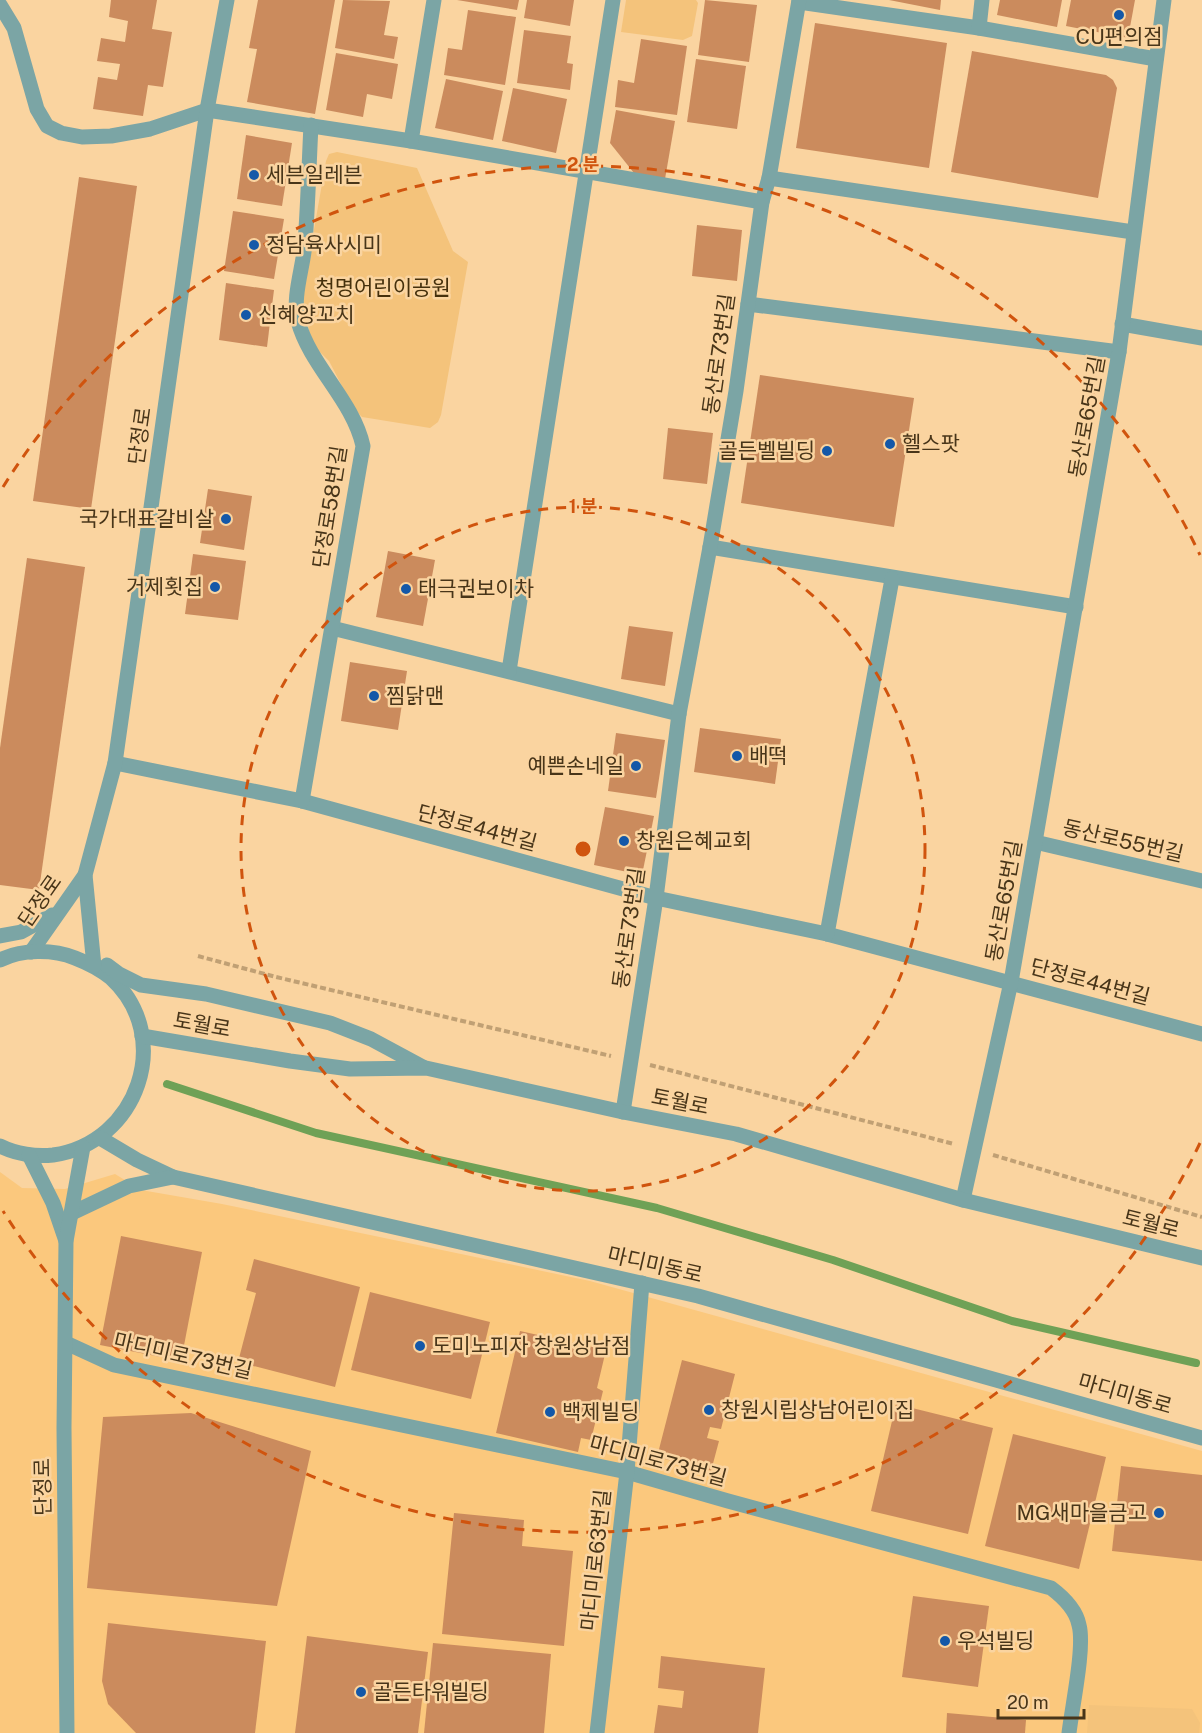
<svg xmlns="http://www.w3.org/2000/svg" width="1202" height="1733" viewBox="0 0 1202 1733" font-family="'Public Sans','Noto Sans KR',sans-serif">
<rect width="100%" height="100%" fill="#fad4a0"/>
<polygon fill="#fbc87d" points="0,1172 22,1188 65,1189 115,1174 141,1190 222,1204 590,1281 1202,1451 1202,1733 0,1733"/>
<g fill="#f4c37b">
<polygon points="626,0 696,0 698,3 692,36 683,40 621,32"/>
<polygon points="337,152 417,168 453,251 468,262 441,415 438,422 430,428 362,417 354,409 329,361 316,348 310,336 302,298 326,161 329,154"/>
<polygon points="1089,1705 1192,1709 1200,1723 1199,1733 1087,1733"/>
</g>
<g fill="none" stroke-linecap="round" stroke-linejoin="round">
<polyline stroke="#6fa156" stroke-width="8" points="167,1084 316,1133 657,1208 833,1260 1012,1321 1196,1363"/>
</g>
<g fill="#cb8b5d">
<polygon points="111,0 157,0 152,29 172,32 163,87 148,85 143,116 93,109 98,77 117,80 120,64 97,61 101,38 125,42 128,21 109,17"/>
<polygon points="258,0 335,0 315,114 247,102 257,49 249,48"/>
<polygon points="343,0 390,1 384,35 398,37 394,59 335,48"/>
<polygon points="457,0 519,0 517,10"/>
<polygon points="527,0 574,0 570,26 524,18"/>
<polygon points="705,0 757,5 749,62 698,55"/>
<polygon points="889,0 941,0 940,10"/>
<polygon points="1000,0 1062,0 1057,27 997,15"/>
<polygon points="1071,0 1135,0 1128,38 1066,26"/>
<polygon points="468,10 516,17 505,85 444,75 448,48 462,50"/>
<polygon points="815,23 947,43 929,168 796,148"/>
<polygon points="524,30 571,36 567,63 573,64 570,90 517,83"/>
<polygon points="641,39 687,46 677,115 615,107 618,80 634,83"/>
<polygon points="972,51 1106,75 1113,80 1117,88 1098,198 951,172"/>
<polygon points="336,53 398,64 392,99 367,94 363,117 326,110"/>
<polygon points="696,59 746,66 737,129 687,122"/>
<polygon points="446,79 503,91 493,140 435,128"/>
<polygon points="513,88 567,99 556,153 502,141"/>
<polygon points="616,110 675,121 665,179 634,173 610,143"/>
<polygon points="246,135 292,143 282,206 237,199"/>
<polygon points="79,177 137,186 91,509 33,501"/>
<polygon points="233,211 284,219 274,279 224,271"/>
<polygon points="697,225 742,230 737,281 692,276"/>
<polygon points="226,283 274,290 267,347 219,340"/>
<polygon points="760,375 914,398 894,527 741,503"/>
<polygon points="668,428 713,433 707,484 663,479"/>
<polygon points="208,489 252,496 244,550 200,543"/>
<polygon points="388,551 435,560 423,626 376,617"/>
<polygon points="193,554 246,561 238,620 185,614"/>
<polygon points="27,558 85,567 39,890 0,885 0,748"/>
<polygon points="629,626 673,632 665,686 621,679"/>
<polygon points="350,662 407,671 398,730 341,721"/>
<polygon points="700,728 781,739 775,784 694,772"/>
<polygon points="616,733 665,740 656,798 608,791"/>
<polygon points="605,807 654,816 642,875 594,865"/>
<polygon points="121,1236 202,1252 181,1361 100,1345"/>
<polygon points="254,1259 360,1287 335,1387 238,1362 256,1293 246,1290"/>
<polygon points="370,1292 490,1322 471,1399 351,1370"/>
<polygon points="520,1331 606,1350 597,1388 603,1391 591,1440 581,1438 578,1452 496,1433"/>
<polygon points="682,1360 735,1374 721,1429 710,1427 707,1438 719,1441 711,1471 657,1457"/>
<polygon points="896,1404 993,1428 968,1534 871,1511"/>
<polygon points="191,1413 311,1451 277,1606 87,1588 103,1417"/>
<polygon points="1013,1434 1106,1457 1079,1569 985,1546"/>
<polygon points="1121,1466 1202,1475 1202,1561 1112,1551"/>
<polygon points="454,1513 524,1520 522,1546 573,1551 564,1646 442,1634"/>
<polygon points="913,1596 989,1606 978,1687 902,1677"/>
<polygon points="108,1623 266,1641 255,1733 136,1733 108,1704 102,1681"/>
<polygon points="307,1636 428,1652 418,1733 295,1733"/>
<polygon points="433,1643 551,1654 544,1733 424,1733"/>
<polygon points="661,1656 765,1668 758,1733 654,1733 658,1705 682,1708 684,1691 658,1688"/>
<polygon points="947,1713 1026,1720 1025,1733 946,1733"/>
</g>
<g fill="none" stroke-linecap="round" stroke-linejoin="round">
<g stroke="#c0a074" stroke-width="4" stroke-dasharray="6 3" stroke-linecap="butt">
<polyline points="198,956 276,977 611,1056"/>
<polyline points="650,1065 954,1144"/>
<polyline points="993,1155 1202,1217"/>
</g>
<g stroke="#7ba5a5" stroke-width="15">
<polyline points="799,2 979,28 1156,59"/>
<polyline points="0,5 14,28 37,109 47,126 61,133 82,137 111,136 150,129 207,110 411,141 762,202"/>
<polyline points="979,28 982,0"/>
<polyline points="411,141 434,0"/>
<polyline points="769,178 1133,232"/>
<polyline points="748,304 1119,352"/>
<polyline points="1122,324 1202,338"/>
<polyline points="710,547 1076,607"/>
<polyline points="332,628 679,714"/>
<polyline points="509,671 613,0"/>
<polyline points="115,763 302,801 656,898 827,934 1202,1034"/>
<path d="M302,801L363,446C353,400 310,366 298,321C292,297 303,268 305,244C308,204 309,164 311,125"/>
<polyline points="1035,842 1202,881"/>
<polyline points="827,934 892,579"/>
<polyline points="623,1112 656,898 679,714 710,547 736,391 762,202 769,178 799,0"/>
<polyline points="963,1200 1011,982 1119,352 1164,0"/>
</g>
<g stroke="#7ba5a5" stroke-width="15">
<path d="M66,1343L114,1365L627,1472L728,1501L1051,1588C1063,1597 1076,1609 1079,1625C1085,1647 1072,1707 1069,1733"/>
<polyline points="597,1733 627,1472 642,1283"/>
</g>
<g stroke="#7ba5a5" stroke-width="15">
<polyline points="0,936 21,932 52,915"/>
<polyline points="31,952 85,875"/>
<path d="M0,960C22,949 53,949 75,958C88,963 100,969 111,978C175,1037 138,1143 53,1155C36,1157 16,1154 0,1146"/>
<polyline points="107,965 119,974 141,985 206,994 330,1023 371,1039 423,1067"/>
<polyline points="94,966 85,875 115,763 207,110 227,0"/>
<polyline points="142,1036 290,1061 350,1069 426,1068 623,1112 736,1134 963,1200 1202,1258"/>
<polyline points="100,1138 137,1160 173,1177 698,1296 1202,1438"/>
<polyline points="29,1155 53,1203 66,1241"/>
<polyline points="72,1213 129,1186 173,1177"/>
<polyline points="67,1733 64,1428 66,1241 83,1147"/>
</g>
</g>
<g fill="none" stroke="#d0540e" stroke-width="3" stroke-dasharray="10 8">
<circle cx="583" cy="849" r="342"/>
<path d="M1200 1143A684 684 0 0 1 3 1211M3 487A684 684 0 0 1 1200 555"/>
</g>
<g fill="#1458a8" stroke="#fad4a0" stroke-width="2">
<circle cx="1119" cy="15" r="6"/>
<circle cx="254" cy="175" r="6"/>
<circle cx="254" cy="245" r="6"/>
<circle cx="246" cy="315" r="6"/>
<circle cx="890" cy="444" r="6"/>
<circle cx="827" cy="451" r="6"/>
<circle cx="226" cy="519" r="6"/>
<circle cx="215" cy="587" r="6"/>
<circle cx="406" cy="589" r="6"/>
<circle cx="374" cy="696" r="6"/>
<circle cx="737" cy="756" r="6"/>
<circle cx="636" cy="766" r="6"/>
<circle cx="624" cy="841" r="6"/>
<circle cx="420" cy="1346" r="6"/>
<circle cx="709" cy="1410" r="6"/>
<circle cx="550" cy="1412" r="6"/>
<circle cx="1159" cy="1513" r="6"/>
<circle cx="945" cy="1641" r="6"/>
<circle cx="361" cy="1692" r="6"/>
</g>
<g text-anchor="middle" stroke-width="5" stroke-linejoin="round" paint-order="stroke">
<g font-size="21" fill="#483519" stroke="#fad4a0" text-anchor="start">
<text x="1119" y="44" text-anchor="middle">CU편의점</text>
<text x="266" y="182">세븐일레븐</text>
<text x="266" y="252">정담육사시미</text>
<text x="258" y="322">신혜양꼬치</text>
<text x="902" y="451">헬스팟</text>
<text x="815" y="458" text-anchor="end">골든벨빌딩</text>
<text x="214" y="526" text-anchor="end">국가대표갈비살</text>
<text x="203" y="594" text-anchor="end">거제횟집</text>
<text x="418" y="596">태극권보이차</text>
<text x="386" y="703">찜닭맨</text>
<text x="749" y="763">배떡</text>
<text x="624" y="773" text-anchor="end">예쁜손네일</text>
<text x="636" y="848">창원은혜교회</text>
<text x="432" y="1353">도미노피자 창원상남점</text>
<text x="721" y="1417">창원시립상남어린이집</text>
<text x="562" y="1419">백제빌딩</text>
<text x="1147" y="1520" text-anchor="end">MG새마을금고</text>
<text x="957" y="1648">우석빌딩</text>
<text x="373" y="1699">골든타워빌딩</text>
</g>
<g font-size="21" fill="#45300c" stroke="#fad4a0">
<text x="383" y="295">청명어린이공원</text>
</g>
<g font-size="21" fill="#483519" stroke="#fad4a0">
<text transform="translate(719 354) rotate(-82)" y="7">동산로73번길</text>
<text transform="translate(1087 417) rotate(-80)" y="7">동산로65번길</text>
<text transform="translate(140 436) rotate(-82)" y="7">단정로</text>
<text transform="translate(330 507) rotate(-81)" y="7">단정로58번길</text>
<text transform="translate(477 828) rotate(15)" y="7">단정로44번길</text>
<text transform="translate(1123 841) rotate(13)" y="7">동산로55번길</text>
<text transform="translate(40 901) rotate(-55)" y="7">단정로</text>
<text transform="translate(1004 901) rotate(-80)" y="7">동산로65번길</text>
<text transform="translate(629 928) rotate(-82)" y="7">동산로73번길</text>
<text transform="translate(1090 982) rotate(15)" y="7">단정로44번길</text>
<text transform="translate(202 1025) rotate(10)" y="7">토월로</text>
<text transform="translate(680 1102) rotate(11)" y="7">토월로</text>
<text transform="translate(1151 1224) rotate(14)" y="7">토월로</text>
<text transform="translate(655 1265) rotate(13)" y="7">마디미동로</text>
<text transform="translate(183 1356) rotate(13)" y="7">마디미로73번길</text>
<text transform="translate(1125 1394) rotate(16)" y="7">마디미동로</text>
<text transform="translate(658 1461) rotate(15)" y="7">마디미로73번길</text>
<text transform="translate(43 1487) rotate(-91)" y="7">단정로</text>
<text transform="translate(596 1560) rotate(-84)" y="7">마디미로63번길</text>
</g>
</g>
<circle cx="583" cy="849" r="9" fill="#d0540e" stroke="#fad4a0" stroke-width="3"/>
<g font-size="18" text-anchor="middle" font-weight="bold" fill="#d0540e" stroke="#fad4a0" stroke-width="5" stroke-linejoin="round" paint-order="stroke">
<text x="583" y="171">2 분</text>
<text x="583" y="513">1 분</text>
</g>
<path d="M998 1709v9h86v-9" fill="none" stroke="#483519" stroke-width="3"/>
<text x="1007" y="1709" font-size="18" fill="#483519" stroke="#fad4a0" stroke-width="4.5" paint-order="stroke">20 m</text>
</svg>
